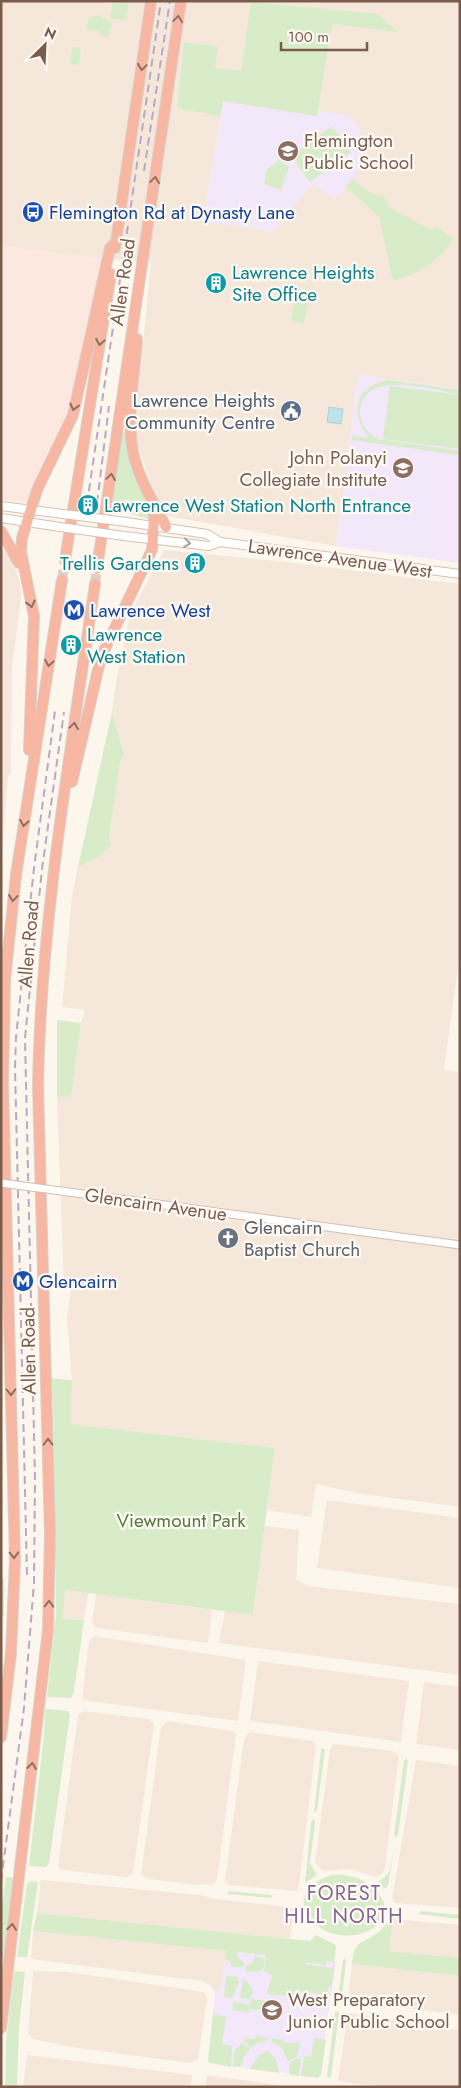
<svg xmlns="http://www.w3.org/2000/svg" width="461" height="2088" viewBox="0 0 461 2088" font-family="Jost,sans-serif">
<rect width="100%" height="100%" fill="#fdf6ec"/>
<g fill="#f5e8da">
<polygon points="1,1 460,1 460,389 358,375 336,546 162,515 139,449 135,426 151,262 102,259 1,246"/>
<polygon points="1,550 9,551 20,582 21,598 12,668 11,775 8,776 1,863"/>
<polygon points="164,550 287,562 460,584 460,952 444,1070 460,1072 460,1507 356,1493 316,1484 311,1517 267,1510 275,1448 71,1424 72,1380 67,1319 71,1288 64,1287 57,1097 71,1097 81,1023 85,1010 62,1007 72,896 78,867 95,859 112,845 109,837 120,761 124,755 112,712 116,682 130,615"/>
<polygon points="327,1500 460,1518 460,1588 317,1568"/>
<polygon points="265,1526 299,1530 296,1580 309,1586 460,1604 460,1675 219,1643 225,1611 253,1615"/>
<polygon points="65,1590 88,1593 84,1620 63,1619"/>
<polygon points="96,1594 212,1610 208,1643 96,1628 92,1623"/>
<polygon points="94,1636 246,1660 238,1721 82,1700 89,1641"/>
<polygon points="258,1661 409,1681 401,1742 250,1721"/>
<polygon points="424,1682 460,1687 460,1750 416,1744"/>
<polygon points="84,1711 149,1719 154,1724 133,1873 127,1877 62,1870 58,1867 78,1715"/>
<polygon points="168,1721 233,1731 236,1734 217,1880 213,1884 197,1885 149,1879 141,1875 161,1727"/>
<polygon points="250,1732 312,1741 316,1745 299,1886 297,1891 229,1885 225,1882 244,1739"/>
<polygon points="334,1744 393,1751 399,1756 385,1868 382,1874 376,1877 349,1869 323,1871 315,1863 330,1749"/>
<polygon points="416,1760 460,1766 460,1908 396,1903 392,1899"/>
<polygon points="41,1880 200,1895 215,1899 288,1907 294,1909 290,1939 37,1913"/>
<polygon points="393,1919 460,1925 460,1958 388,1951"/>
<polygon points="33,1931 227,1951 220,1991 215,1992 210,1985 201,1981 31,1959"/>
<polygon points="352,1964 460,1976 460,2015 350,2001 348,2000"/>
<polygon points="33,1971 68,1972 204,1992 207,1998 198,2059 190,2063 71,2047 33,2039 28,2034"/>
<polygon points="348,2013 460,2030 460,2087 379,2087 338,2081"/>
<polygon points="27,2055 192,2075 191,2087 23,2087"/>
<polygon points="207,2075 291,2087 205,2087"/>
</g>
<polygon fill="#fde8e0" points="1,246 102,259 71,401 57,439 28,503 1,500"/>
<g fill="#f3e8fa">
<polygon points="223,101 317,116 318,111 346,115 356,122 362,133 360,169 335,200 313,183 272,233 261,229 203,222"/>
<polygon points="358,375 460,389 460,563 336,546"/>
<polygon points="227,1951 336,1962 319,2077 212,2064 208,2062 215,1992 220,1991"/>
</g>
<g fill="#d8ecc9" fill-rule="evenodd">
<polygon points="113,1 129,1 126,20 110,18"/>
<polygon points="251,2 378,14 398,32 332,24 317,116 223,101 220,116 177,108 184,42 218,47 215,68 241,71"/>
<polygon points="99,15 112,24 108,36 103,37 98,31 86,29 89,18"/>
<polygon points="72,47 81,48 79,65 70,64"/>
<polygon points="332,126 351,152 310,182 291,156"/>
<polygon points="280,160 289,167 281,190 264,184 267,169"/>
<path d="M352,179L370,193L384,196L389,207L432,230L435,226L454,239C436,263 421,273 393,281L379,217L346,187Z"/>
<polygon points="296,293 309,295 304,323 291,321"/>
<path d="M388,380L460,390V394C433,390 361,368 360,412C360,425 368,434 378,439L460,451V455L352,440V436L369,438C349,413 354,387 388,380Z"/>
<polygon points="390,386 460,395 460,449 383,439"/>
<polygon points="122,431 126,433 130,460 150,510 148,519 127,513 127,511 111,509"/>
<polygon points="112,712 124,755 120,762 109,837 112,845 95,859 78,867"/>
<polygon points="57,1020 81,1023 71,1097 57,1097"/>
<polygon points="50,1378 72,1380 71,1424 275,1448 253,1615 65,1590 63,1619 84,1620 74,1692 71,1698 47,1697 56,1613 53,1400"/>
<polygon points="1,1579 4,1579 4,1616 1,1615"/>
<polygon points="45,1709 68,1711 70,1715 49,1863 46,1867 29,1866 44,1734"/>
<polygon points="323,1748 325,1750 317,1810 314,1813 321,1750"/>
<polygon points="406,1758 408,1761 398,1835 396,1838 394,1835 404,1761"/>
<polygon points="314,1819 315,1823 310,1863 317,1875 305,1883 311,1822"/>
<polygon points="394,1850 388,1886 384,1889 378,1882 389,1873"/>
<path d="M332,1875C374,1870 409,1917 363,1933C316,1948 274,1892 332,1875Z"/>
<polygon points="6,1877 13,1878 4,1956 1,1956 1,1915"/>
<polygon points="30,1881 38,1882 27,1957 17,1957 27,1884"/>
<polygon points="229,1891 271,1895 272,1898 227,1894"/>
<polygon points="421,1911 460,1915 460,1919 418,1914"/>
<path d="M37,1913L310,1941L316,1935L336,1945L332,1988L329,1986L328,1995L297,1991L289,1996L266,1994L273,1975L264,1972L266,1955L237,1952L238,1958L244,1962L243,1967H232L230,1961L225,1959L226,1951L33,1931ZM327,1961L333,1962V1968L306,1964V1962L326,1965Z"/>
<path d="M390,1919H393L389,1951L460,1958V1976L352,1964C354,1941 359,1945 376,1934C382,1930 386,1924 390,1919Z"/>
<polygon points="255,1956 265,1959 264,1967 260,1971 247,1972 245,1967 253,1962"/>
<polygon points="345,1958 346,1960 342,1997 339,1998 338,1996 343,1960"/>
<polygon points="14,1971 25,1972 19,2027 17,2087 5,2087 6,2042"/>
<polygon points="226,1976 237,1977 239,1983 232,1998 224,1997"/>
<polygon points="243,1980 247,1981 253,1991 250,1999 240,1998"/>
<polygon points="251,1999 270,2001 269,2011 250,2009"/>
<polygon points="233,2002 250,2004 249,2012 232,2010"/>
<polygon points="338,2011 339,2013 331,2077 329,2078 327,2076 335,2012"/>
<polygon points="213,2014 226,2016 222,2044 232,2046 231,2067 208,2062"/>
<polygon points="256,2036 268,2038 267,2041 258,2043 251,2048 244,2041 245,2038 255,2039"/>
<polygon points="272,2038 283,2040 283,2043 300,2042 297,2057 288,2061 282,2048 271,2041"/>
<polygon points="314,2038 326,2040 321,2075 318,2078 301,2076 304,2056 311,2057"/>
<polygon points="242,2043 250,2049 245,2055 241,2066 233,2067 234,2052"/>
<polygon points="268,2051 276,2059 279,2073 250,2069 258,2056"/>
<polygon points="298,2058 301,2059 299,2076 290,2075 289,2063"/>
</g>
<polygon fill="#bfe3e8" stroke="#a5d3da" points="329,407 343,409 341,424 327,422"/>
<g fill="none" stroke-linecap="round" stroke-linejoin="round">
<g stroke="#dcd0c4" stroke-width="10" stroke-dasharray="10 5" stroke-linecap="butt">
<polyline points="62,580 65,560"/>
<polyline points="95,584 97,568"/>
</g>
<g stroke="#d1beb0" stroke-width="9">
<polyline id="tertiary" points="61,1191 460,1245"/>
</g>
<g stroke="#d6c0b0" stroke-width="10">
<g id="secondary">
<polyline points="1,506 48,512"/>
<polyline points="1,518 60,527"/>
<polyline points="126,522 207,534 220,542 460,574"/>
<polyline points="124,536 209,546 220,542"/>
</g>
</g>
<g stroke="#dad1cd" stroke-width="12">
<g id="motorway">
<polyline points="115,248 151,1"/>
<path d="M137,339C135,373 127,412 132,446C136,474 153,502 166,527"/>
<polyline points="1,531 19,563"/>
<polyline points="65,560 111,274"/>
<polyline points="97,568 181,1"/>
<polyline points="29,750 34,616 21,552 22,538 37,490 73,415 110,248 116,242"/>
<polyline points="72,782 101,657 152,550 154,517 152,500"/>
<polyline points="1,1737 11,1653 15,1560 3,1083 5,980 16,875 62,580"/>
<path d="M1,2028L48,1630L50,1534L38,1085C41,916 71,750 95,584"/>
</g>
</g>
<use href="#tertiary" stroke="#fff" stroke-width="7"/>
<use href="#secondary" stroke="#fff" stroke-width="8"/>
<use href="#motorway" stroke="#f7b7a3" stroke-width="10"/>
<g stroke="#b9a8c9" stroke-width="2" stroke-dasharray="8 5" stroke-linecap="butt">
<polyline points="144,171 170,1"/>
<polyline points="97,503 109,406"/>
<polyline points="87,504 161,1"/>
<polyline points="27,1575 15,1068 16,1037 34,868 55,711"/>
<polyline points="1,1881 24,1708 34,1583 35,1478 25,1038 42,869 64,712"/>
</g>
<g stroke="#d1beb0" stroke-width="9" stroke-linecap="butt">
<polyline id="tertiary-bridge" points="1,1183 61,1191"/>
</g>
<g stroke="#d6c0b0" stroke-width="10" stroke-linecap="butt">
<g id="secondary-bridge">
<polyline points="48,512 126,522"/>
<polyline points="60,527 124,536"/>
</g>
</g>
<use href="#tertiary-bridge" stroke="#fff" stroke-width="7"/>
<use href="#secondary-bridge" stroke="#fff" stroke-width="8"/>
</g>
<defs><path id="oneway-chevron" d="M-2-3.5L2.5 0L-2 3.5" fill="none" stroke-width="1.6" stroke-linecap="round" stroke-linejoin="round" transform="scale(1.25)"/></defs>
<g stroke="#936e5e">
<use href="#oneway-chevron" transform="translate(178 19) rotate(-82)"/>
<use href="#oneway-chevron" transform="translate(142 67) rotate(98)"/>
<use href="#oneway-chevron" transform="translate(155 180) rotate(-82)"/>
<use href="#oneway-chevron" transform="translate(100 342) rotate(99)"/>
<use href="#oneway-chevron" transform="translate(74 407) rotate(104)"/>
<use href="#oneway-chevron" transform="translate(111 477) rotate(-82)"/>
<use href="#oneway-chevron" transform="translate(31 604) rotate(76)"/>
<use href="#oneway-chevron" transform="translate(49 663) rotate(99)"/>
<use href="#oneway-chevron" transform="translate(74 726) rotate(-82)"/>
<use href="#oneway-chevron" transform="translate(24 823) rotate(99)"/>
<use href="#oneway-chevron" transform="translate(13 898) rotate(97)"/>
<use href="#oneway-chevron" transform="translate(11 1392) rotate(89)"/>
<use href="#oneway-chevron" transform="translate(48 1442) rotate(-91)"/>
<use href="#oneway-chevron" transform="translate(14 1555) rotate(89)"/>
<use href="#oneway-chevron" transform="translate(49 1604) rotate(-88)"/>
<use href="#oneway-chevron" transform="translate(32 1766) rotate(-83)"/>
<use href="#oneway-chevron" transform="translate(12 1927) rotate(-84)"/>
</g>
<use stroke="#af9d94" href="#oneway-chevron" transform="translate(187 543) rotate(6)"/>
<defs>
<g id="school-disc" transform="scale(1.125)"><circle r="9.5" fill="#8d6e63" stroke="#fffaf3"/><path d="M0-5L7-2L0 1L-7-2ZM-4 1L0 2.5L4 1V4Q0 6-4 4Z" fill="#fff"/></g>
<g id="bus-disc" transform="scale(1.125)"><circle r="9.5" fill="#1a4fb4" stroke="#fffaf3"/><path d="M-5-6H5V4H4V6H2V4H-2V6H-4V4H-5ZM-3.5-4V0h7V-4ZM-3.5 1.2v1.5H-2V1.2ZM2 1.2v1.5H3.5V1.2Z" fill="#fff"/></g>
<g id="building-disc" transform="scale(1.125)"><circle r="9.5" fill="#0f9aa8" stroke="#fffaf3"/><path d="M-4-6H4V6H1V3H-1V6H-4ZM-2.5-4.3h1.7v1.8h-1.7ZM.8-4.3h1.7v1.8H.8ZM-2.5-1h1.7V.8h-1.7ZM.8-1h1.7V.8H.8Z" fill="#fff"/></g>
<g id="civic-disc" transform="scale(1.125)"><circle r="9.5" fill="#5c6f8a" stroke="#fffaf3"/><path d="M-.6-6.5H3V-4.5H.6V-3L4-1V1h2V6H-6V1h2V-1L-.6-3ZM-1.2 2.5V6h2.4V2.5Z" fill="#fff"/></g>
<g id="metro-disc" transform="scale(1.125)"><circle r="9.5" fill="#1a4fb4" stroke="#fffaf3"/><path d="M-5.5 5V-5H-3L0 0L3-5H5.5V5H3V-.5L0 4L-3-.5V5Z" fill="#fff"/></g>
<g id="church-disc" transform="scale(1.125)"><circle r="9.5" fill="#6b7280" stroke="#fffaf3"/><path d="M-1.2-6h2.4v3.5h3.3v2.4h-3.3V6h-2.4V-.1h-3.3v-2.4h3.3Z" fill="#fff"/></g>
</defs>
<g fill-rule="evenodd">
<use href="#school-disc" x="288" y="151"/>
<use href="#bus-disc" x="33" y="212"/>
<use href="#building-disc" x="216" y="283"/>
<use href="#civic-disc" x="291" y="411"/>
<use href="#school-disc" x="403" y="468"/>
<use href="#building-disc" x="88" y="505"/>
<use href="#building-disc" x="195" y="563"/>
<use href="#metro-disc" x="74" y="610"/>
<use href="#building-disc" x="71" y="645"/>
<use href="#church-disc" x="228" y="1238"/>
<use href="#metro-disc" x="23" y="1281"/>
<use href="#school-disc" x="272" y="2010"/>
</g>
<g text-anchor="middle" stroke-width="4.5" stroke-linejoin="round" paint-order="stroke">
<g font-size="19" fill="#785e54" stroke="#fffaf3" text-anchor="start">
<text x="304" y="147">Flemington<tspan x="304" dy="22">Public School</tspan></text>
<text x="387" y="464" text-anchor="end">John Polanyi<tspan x="387" dy="22">Collegiate Institute</tspan></text>
<text x="288" y="2006">West Preparatory<tspan x="288" dy="22">Junior Public School</tspan></text>
</g>
<g font-size="19" fill="#164399" stroke="#fffaf3" text-anchor="start">
<text x="49" y="219">Flemington Rd at Dynasty Lane</text>
<text x="90" y="617">Lawrence West</text>
<text x="39" y="1288">Glencairn</text>
</g>
<g font-size="19" fill="#0d838f" stroke="#fffaf3" text-anchor="start">
<text x="232" y="279">Lawrence Heights<tspan x="232" dy="22">Site Office</tspan></text>
<text x="104" y="512">Lawrence West Station North Entrance</text>
<text x="179" y="570" text-anchor="end">Trellis Gardens</text>
<text x="87" y="641">Lawrence<tspan x="87" dy="22">West Station</tspan></text>
</g>
<g font-size="19" fill="#7a5c4d" stroke="#fffaf3">
<text transform="translate(122 282) rotate(-82)" y="7">Allen Road</text>
<text transform="translate(340 558) rotate(8)" y="7">Lawrence Avenue West</text>
<text transform="translate(28 944) rotate(-85)" y="7">Allen Road</text>
<text transform="translate(156 1204) rotate(8)" y="7">Glencairn Avenue</text>
<text transform="translate(28 1351) rotate(-91)" y="7">Allen Road</text>
</g>
<g font-size="19" fill="#4e5e75" stroke="#fffaf3" text-anchor="end">
<text x="275" y="407">Lawrence Heights<tspan x="275" dy="22">Community Centre</tspan></text>
</g>
<g font-size="19" fill="#5b616d" stroke="#fffaf3" text-anchor="start">
<text x="244" y="1234">Glencairn<tspan x="244" dy="22">Baptist Church</tspan></text>
</g>
<g font-size="19" fill="#537a41" stroke="#fffaf3">
<text x="181" y="1527">Viewmount Park</text>
</g>
<g font-size="20" letter-spacing="1" fill="#846695" stroke="#fffaf3">
<text x="344" y="1900">FOREST<tspan x="344" dy="23">HILL NORTH</tspan></text>
</g>
</g>
<rect width="461" height="2088" fill="none" stroke="#7a5c4d" stroke-width="5"/>
<g transform="translate(45 45) rotate(24)" stroke="#fffaf3" stroke-width="4" paint-order="stroke">
<path d="M0-4L9 19L0 12L-9 19Z" fill="#7a5c4d"/>
<text y="-8" font-size="14" font-weight="bold" text-anchor="middle" fill="#7a5c4d">N</text>
</g>
<path d="M281 42v8h86v-8" fill="none" stroke="#7a5c4d" stroke-width="2.5"/>
<text x="288" y="42" font-size="15" fill="#7a5c4d" stroke="#fffaf3" stroke-width="4" paint-order="stroke">100 m</text>
</svg>
